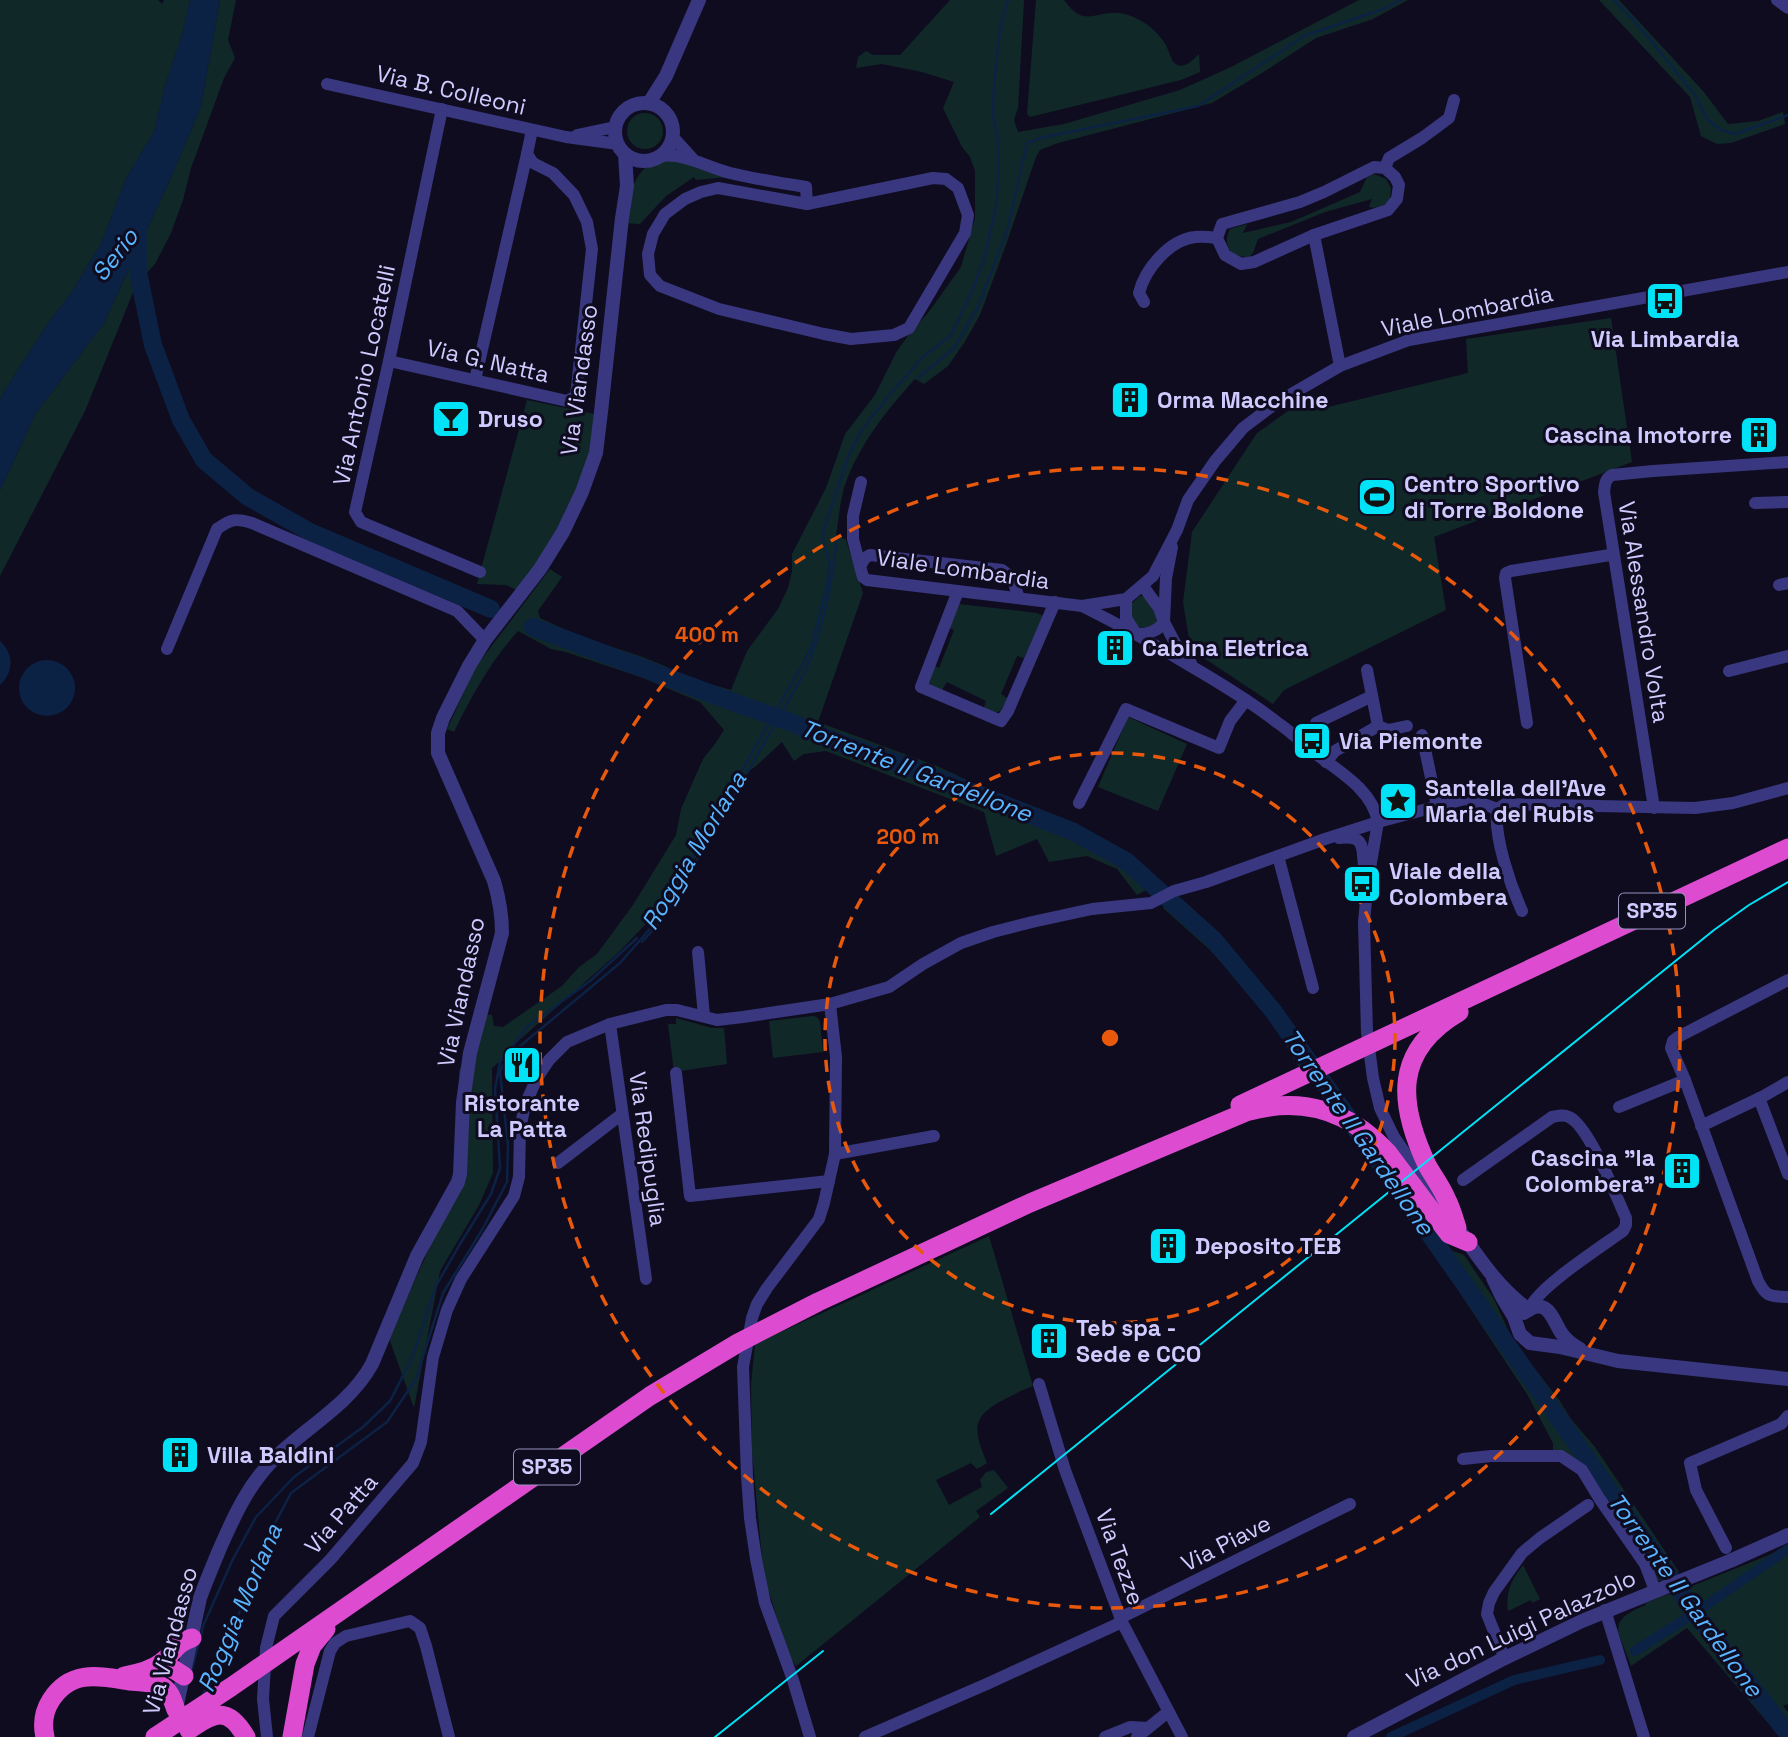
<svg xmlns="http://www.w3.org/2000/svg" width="1788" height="1737" viewBox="0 0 1788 1737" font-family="'Space Grotesk',sans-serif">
<rect width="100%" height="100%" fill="#0f0c20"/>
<g fill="#102928">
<polygon points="0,0 158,0 162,4 164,0 190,0 182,35 165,86 154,132 126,178 101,244 69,296 46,326 2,395 0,401"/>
<polygon points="220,0 236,0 228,40 235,58 224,78 191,168 183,200 171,233 155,264 136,285 85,411 0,576 0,490 36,413 104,323 174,171 201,106"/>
<path d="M950,0H1024L1018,108L1014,120L1018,132L1064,124L1180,90L1231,67L1359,0H1408L1373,19L1316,38L1262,73L1212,103L1058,143L1040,150L1036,157L1007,242L980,315L964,343L948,366L924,384L915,379C887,410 861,442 846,482C840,498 839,518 836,535L846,540L863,593L818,722L937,766L1117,851L1159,883L1137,895L1117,869L1087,856L1049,862L1037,839L996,856L984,812L826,751L804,754L794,761L782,742L756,766L735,781L681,887L618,953L516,1043L508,1054L492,1068L493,1173L479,1205L440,1271L414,1408L389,1338L438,1229L457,1167L459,1071L483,1014L492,1015L494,1026L503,1027L562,986L579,967L597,954L633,905L676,835L681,809L703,759L715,744L724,730L700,702L643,678L566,652L551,649L518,631C491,661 472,695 454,732L447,729L475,668L550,569L562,577L538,611L540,618L581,637L640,656L665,666L680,675L731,690L747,651L778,609L788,588L792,571V554L826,488L845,434L875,395L897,351L910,333L928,313L961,267L975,218V171L970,157L962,147L943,108L954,82L922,72L882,64L856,68L858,57L866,51L873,55H900Z"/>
<path d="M1036,0H1064C1068,5 1073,12 1080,15C1090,19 1102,13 1112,13C1122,12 1135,17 1143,22C1152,27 1160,36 1166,45C1168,50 1170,55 1172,60C1181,73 1192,61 1199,54L1200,72L1181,80L1030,117L1027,114Z"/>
<polygon points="1599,0 1619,0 1703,91 1728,124 1758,121 1783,112 1785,124 1731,143 1717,144 1701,136 1690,97"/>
<circle cx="645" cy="131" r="18"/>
<path d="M667,156L727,177L696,180L694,177L666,196L640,224L624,223C628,205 630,184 643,170C649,163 659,160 667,156Z"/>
<path d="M1374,174L1386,179L1391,188L1390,200C1383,206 1378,209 1369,207L1372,199L1325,212L1258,239L1253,253L1249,257C1230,258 1222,245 1230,229L1247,224L1243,233L1291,222L1360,192L1367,177Z"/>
<polygon points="1611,318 1632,462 1434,537 1446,610 1284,690 1273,704 1210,662 1191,651 1183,602 1192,532 1257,433 1308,397 1320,409 1468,373 1466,339"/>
<polygon points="527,400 599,415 595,439 566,522 519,591 506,585 477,584"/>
<polygon points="1140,596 1147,597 1160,621 1153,627 1138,628 1131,618 1131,604"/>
<path d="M959,604L1037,613L1043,616L1024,658L1017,656L1001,694L1007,698C1005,705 1003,710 996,713L984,708L986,701L947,682L942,690L926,683L933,665L939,668L954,630L949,628Z"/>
<polygon points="1128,717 1187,744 1158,811 1098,787"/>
<polygon points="1182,899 1224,938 1314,1059 1299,1067 1264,1010 1209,949 1163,908"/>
<polygon points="812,1016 817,1017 820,1022 823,1052 773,1058 769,1021"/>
<polygon points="676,1018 712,1028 724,1028 727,1064 674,1072 668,1024 676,1024"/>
<polygon points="1404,1190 1447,1249 1464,1255 1494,1299 1512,1339 1559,1400 1571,1419 1595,1447 1679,1572 1659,1581 1579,1465 1553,1452 1553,1443 1527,1394 1396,1197"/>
<path d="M989,1236L1033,1386C1024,1389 1015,1394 1007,1398C970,1417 973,1428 987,1463L977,1469L971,1463L936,1480L949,1505L982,1487L980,1480L986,1472L994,1470L1008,1488L976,1511L980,1517L796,1666L789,1656L768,1589L762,1558L752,1452L751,1385L755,1344Z"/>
<path d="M1788,1545V1704L1783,1706L1788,1712V1737H1780L1687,1628L1631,1666C1619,1631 1604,1622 1646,1605L1645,1603L1666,1595L1675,1593L1769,1555Z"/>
<path d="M1523,1565L1540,1599L1532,1603L1531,1600L1508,1611C1505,1592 1512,1579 1523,1565Z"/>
</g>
<g fill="#0c2244">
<polygon points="190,0 220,0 201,106 174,171 104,323 36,413 0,490 0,401 2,395 46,326 69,296 101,244 126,178 154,132 165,86 182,35"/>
<path d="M0,641C14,654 14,672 0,685Z"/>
<circle cx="47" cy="688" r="28"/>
</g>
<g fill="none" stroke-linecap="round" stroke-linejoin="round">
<g stroke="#0c2244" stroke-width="2.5">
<polyline points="1614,0 1637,24 1695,95 1707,119 1721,130 1735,134 1788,115"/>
<polyline points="918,378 954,348 978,307 1007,231 1027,143 1040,138 1198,106 1304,36 1383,9 1400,0"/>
<path d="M642,942L663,919L805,672C823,630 832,584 837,538"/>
<polyline points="201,1636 203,1626 233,1559 256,1517 294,1477 363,1427 390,1401 412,1358 436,1286 460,1244 491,1194 500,1168 495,1089 500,1062 528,1026 590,981 637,938"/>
<polyline points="191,1673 199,1642"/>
<polyline points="203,1695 241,1609 255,1561 291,1493 387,1422 416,1379 443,1293 482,1230 507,1182 508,1145 500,1072 507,1057 620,963 655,923 802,665 811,647 827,586 830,565 822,536 848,457 861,431 891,393 924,356 951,335 975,284 985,255 996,207 999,170 998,139 993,115 994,85 1000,29 1008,0"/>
</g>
<g stroke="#0c2244" stroke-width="10">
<polyline points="1635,1651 1695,1613 1788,1549"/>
<polyline points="1391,1737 1514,1680 1600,1660"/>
</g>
<g stroke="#0c2244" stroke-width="18">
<polyline points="138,229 138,272 153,345 181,420 204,460 248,497 310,532 491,609"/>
<polyline points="533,627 733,702 793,723 819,735 911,768 1074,832 1126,861 1214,940 1274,1012 1695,1613 1788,1734"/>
</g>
<g stroke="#39377f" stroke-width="12">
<polyline points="1777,0 1788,8"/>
<polyline points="327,84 566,137 618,144"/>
<polyline points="442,109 389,361 355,512 361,522 480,572"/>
<polyline points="577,135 615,127"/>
<polyline points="673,137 692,158"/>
<path d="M661,156C685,153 707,167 730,173C755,179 780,183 806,187L807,204"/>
<polyline points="1385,168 1395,177 1399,185 1397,199 1388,210 1314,235 1254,262 1241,264 1225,255 1217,238 1222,224 1300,202 1324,192 1374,167 1385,168 1389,158 1422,138 1449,118 1454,100"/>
<polygon points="933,178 946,179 958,188 968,215 965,233 909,328 894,335 851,339 824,334 719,309 660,286 650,275 648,254 653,234 665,214 685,199 701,192 718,188 807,204"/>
<polyline points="1314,235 1340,366"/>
<path d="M1144,302L1139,293C1145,269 1169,240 1195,237C1202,236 1210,237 1217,238"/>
<polyline points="389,361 567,401 576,396 592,249 587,222 574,195 553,173 533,163 527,154 532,130"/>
<polyline points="475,380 527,154"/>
<polyline points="861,482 853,516 853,539 861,570 863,577 867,580 1082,606 1126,599 1153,576 1177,530 1188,500 1215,461 1243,428 1276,403 1340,366 1409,340 1788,272"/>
<polyline points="1755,503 1788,502"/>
<polyline points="1172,547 1166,578 1164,622 1175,643 1191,663"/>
<polyline points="860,566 865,558 870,555 1002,570 1012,578 1019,598"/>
<polyline points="1779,585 1788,583"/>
<polyline points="958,591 921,687 1001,721 1008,711 1055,602"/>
<path d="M1126,599V618L1136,634C1148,634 1157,632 1164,622L1159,608L1143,586"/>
<path d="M1082,606C1118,624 1154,644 1189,665C1220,683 1250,701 1278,723C1290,731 1300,741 1311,750C1336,770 1372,788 1378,822L1368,880L1364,922L1367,1032L1373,1078L1380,1108L1394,1137L1443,1208"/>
<path d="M167,649L217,529C231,519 236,518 252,523L457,611L485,640"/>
<polyline points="1729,671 1788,656"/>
<polyline points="1316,723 1372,696"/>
<polyline points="1527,723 1505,578 1506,573 1511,571 1610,555 1614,556"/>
<polyline points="1378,726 1388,730 1407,726"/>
<polyline points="1422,735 1437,806"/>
<polyline points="1326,762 1335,751 1378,726 1367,670"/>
<polyline points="1079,803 1126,709 1219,748 1230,721 1246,700"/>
<path d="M1654,808L1604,492C1605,484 1605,479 1612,475L1653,471L1788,462"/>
<path d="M1497,809C1494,838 1510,884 1522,911"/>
<path d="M1339,838C1371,834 1359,854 1366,874"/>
<polyline points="1278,856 1313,988"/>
<polyline points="698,952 704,1016"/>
<path d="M1788,980L1678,1037L1673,1041L1671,1048L1685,1080L1758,1281C1767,1298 1770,1296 1788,1297"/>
<polyline points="610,1024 646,1279"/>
<polyline points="676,1073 690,1196 829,1181"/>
<polyline points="1759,1098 1788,1174"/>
<polyline points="1619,1107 1685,1080"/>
<polyline points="1701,1126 1762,1097 1788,1082"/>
<polyline points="835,1154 934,1136"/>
<polyline points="558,1163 622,1114"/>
<path d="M1463,1180L1552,1117C1558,1116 1563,1114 1569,1117C1589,1126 1616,1196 1626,1218V1225L1623,1231C1604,1245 1535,1289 1530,1309"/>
<polyline points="1039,1384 1065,1470 1122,1622 1182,1737"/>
<polyline points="1463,1459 1491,1456 1561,1456 1582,1470 1599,1498 1645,1564 1655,1590"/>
<polyline points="1726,1548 1696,1490 1690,1463 1781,1424 1788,1416"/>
<polyline points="1605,1610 1644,1737"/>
<polyline points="1120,1618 1350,1504"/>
<polyline points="1505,1659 1487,1614 1489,1603 1494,1592 1522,1553 1540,1538 1588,1505"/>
<polyline points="267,1737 263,1699 266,1648 274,1616 330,1560 413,1463 421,1442 433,1357 447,1310 461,1279 514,1196 519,1177 520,1129 525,1105 537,1078 549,1060 567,1042 610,1024 666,1010 677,1010 717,1020 743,1017 830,1004 889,987 923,964 961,943 993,932 1032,922 1092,909 1151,903 1174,891 1206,882 1325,839 1378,822 1465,799 1475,801 1497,809 1505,804 1695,808 1733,803 1788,788"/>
<polyline points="308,1737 330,1651 335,1643 346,1636 410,1621 420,1628 426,1646 449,1737"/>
<polyline points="810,1737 793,1680 765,1603 756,1559 750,1518 747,1476 743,1367 752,1318 757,1304 767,1288 819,1219 824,1203 835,1154 836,1057 830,1004"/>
<polyline points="865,1737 989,1683 1122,1622"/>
<polyline points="1105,1737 1130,1727 1148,1728"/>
<polyline points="1137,1737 1168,1712"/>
</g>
<g stroke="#39377f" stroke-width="14">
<circle cx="644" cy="132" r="29"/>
<polyline points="649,103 666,76 699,0"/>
<path d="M1463,1235C1482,1263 1501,1290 1529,1310"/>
<polyline points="1493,1278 1502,1297 1514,1317 1520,1334 1530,1343 1560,1347 1618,1361 1788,1379"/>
<path d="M1524,1313C1548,1295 1552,1319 1562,1334C1567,1341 1573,1345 1580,1349"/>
<path d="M176,1709L200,1598C206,1581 213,1565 220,1548C235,1514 249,1483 276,1457C308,1426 350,1404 372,1364L417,1256L458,1182L460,1174L463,1102L470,1053L502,933C502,914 499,898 494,881L438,753V733L443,718L469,666L485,640L540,569L563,532L582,492L596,453L601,412L622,218L627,186L625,154"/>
<polyline points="1354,1737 1501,1660 1582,1621 1730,1561 1788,1535"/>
</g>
<g stroke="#dd4cd0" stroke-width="19">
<polyline points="1240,1105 1788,848"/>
<path d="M1457,1228C1454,1218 1451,1207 1446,1198C1441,1186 1433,1176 1427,1165C1398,1103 1393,1051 1459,1012"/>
<polyline points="162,1662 184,1676"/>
<path d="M124,1676C136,1674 152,1670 162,1662C175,1652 174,1644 192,1638"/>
<path d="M189,1730C215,1712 228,1706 246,1737"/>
<path d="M45,1737C42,1724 44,1711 51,1700C71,1669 99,1676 130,1681C140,1682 155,1682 163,1687C171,1692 173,1702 176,1710"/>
<path d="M155,1737L231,1687L650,1396L738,1343L818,1302L1030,1203L1246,1112C1301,1096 1349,1110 1388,1153L1449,1234L1468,1242"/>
<polyline points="292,1737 305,1664 312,1646 326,1629"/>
</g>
<g stroke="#00e2f6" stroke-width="2">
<polyline points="991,1514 1463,1132 1714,930 1749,905 1788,882"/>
<polyline points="715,1737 823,1651"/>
</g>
</g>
<g fill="none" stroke="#e8590c" stroke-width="3.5" stroke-dasharray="12 9">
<circle cx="1110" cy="1038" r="285"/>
<circle cx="1110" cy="1038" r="570"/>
</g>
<defs>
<g id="bus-square" transform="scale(2.0125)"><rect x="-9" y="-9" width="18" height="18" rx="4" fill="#00e2f6" stroke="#0f0c20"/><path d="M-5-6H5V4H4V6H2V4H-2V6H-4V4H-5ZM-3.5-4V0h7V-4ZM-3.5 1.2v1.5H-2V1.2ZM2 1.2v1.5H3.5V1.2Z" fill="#111"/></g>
<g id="building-square" transform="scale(2.0125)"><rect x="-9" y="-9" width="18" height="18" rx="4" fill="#00e2f6" stroke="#0f0c20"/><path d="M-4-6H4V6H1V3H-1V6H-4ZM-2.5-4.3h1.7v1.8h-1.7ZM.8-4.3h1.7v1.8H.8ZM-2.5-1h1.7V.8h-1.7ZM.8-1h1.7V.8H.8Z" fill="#111"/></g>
<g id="bar-square" transform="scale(2.0125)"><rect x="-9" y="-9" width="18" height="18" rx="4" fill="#00e2f6" stroke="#0f0c20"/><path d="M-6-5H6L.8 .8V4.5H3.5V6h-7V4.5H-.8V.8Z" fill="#111"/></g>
<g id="stadium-square" transform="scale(2.0125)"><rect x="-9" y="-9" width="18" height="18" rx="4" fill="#00e2f6" stroke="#0f0c20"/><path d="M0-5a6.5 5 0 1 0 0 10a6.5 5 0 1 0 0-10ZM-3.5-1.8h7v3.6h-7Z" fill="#111"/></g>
<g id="sight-square" transform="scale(2.0125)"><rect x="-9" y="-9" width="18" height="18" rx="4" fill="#00e2f6" stroke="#0f0c20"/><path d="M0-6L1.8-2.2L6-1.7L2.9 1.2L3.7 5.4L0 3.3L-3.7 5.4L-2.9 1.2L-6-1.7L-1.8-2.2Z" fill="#111"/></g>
<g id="restaurant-square" transform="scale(2.0125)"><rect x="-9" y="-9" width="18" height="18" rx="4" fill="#00e2f6" stroke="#0f0c20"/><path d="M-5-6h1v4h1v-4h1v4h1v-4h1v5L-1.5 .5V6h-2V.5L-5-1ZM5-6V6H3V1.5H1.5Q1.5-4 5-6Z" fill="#111"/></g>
</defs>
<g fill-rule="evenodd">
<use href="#bus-square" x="1665" y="301"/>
<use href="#building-square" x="1130" y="400"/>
<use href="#bar-square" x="451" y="419"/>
<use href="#building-square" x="1759" y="435"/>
<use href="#stadium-square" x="1377" y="497"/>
<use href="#building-square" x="1115" y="648"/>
<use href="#bus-square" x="1312" y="741"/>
<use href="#sight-square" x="1398" y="801"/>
<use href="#bus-square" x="1362" y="884"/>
<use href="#restaurant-square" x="522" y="1065"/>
<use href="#building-square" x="1682" y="1171"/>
<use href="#building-square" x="1168" y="1246"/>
<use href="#building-square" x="1049" y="1341"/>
<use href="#building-square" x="180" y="1455"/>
</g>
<g text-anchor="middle" stroke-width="6" stroke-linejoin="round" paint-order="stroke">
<g fill="#0f0c20" stroke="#9692bc" stroke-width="2">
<rect x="1619" y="893.5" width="66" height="35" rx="5"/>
<rect x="514" y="1449.5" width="66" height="35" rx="5"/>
</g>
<g font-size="21" font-weight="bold" fill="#d0cbff">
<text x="1652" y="918">SP35</text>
<text x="547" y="1474">SP35</text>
</g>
<g font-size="23" fill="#d0cbff" stroke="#0f0c20">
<text transform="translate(451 90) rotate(13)" y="8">Via B. Colleoni</text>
<text transform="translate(1467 311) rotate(-12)" y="8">Viale Lombardia</text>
<text transform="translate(488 361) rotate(13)" y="8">Via G. Natta</text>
<text transform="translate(364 375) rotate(-78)" y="8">Via Antonio Locatelli</text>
<text transform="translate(579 380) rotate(-82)" y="8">Via Viandasso</text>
<text transform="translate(963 569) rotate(8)" y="8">Viale Lombardia</text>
<text transform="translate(1644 612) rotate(81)" y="8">Via Alessandro Volta</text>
<text transform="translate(461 992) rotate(-78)" y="8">Via Viandasso</text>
<text transform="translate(648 1149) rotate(82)" y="8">Via Redipuglia</text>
<text transform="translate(341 1514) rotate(-49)" y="8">Via Patta</text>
<text transform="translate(1226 1543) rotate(-27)" y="8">Via Piave</text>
<text transform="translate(1120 1557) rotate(70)" y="8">Via Tezze</text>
<text transform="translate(1521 1629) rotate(-25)" y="8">Via don Luigi Palazzolo</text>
<text transform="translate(170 1641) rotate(-75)" y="8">Via Viandasso</text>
</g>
<g font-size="23" font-weight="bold" fill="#d0cbff" stroke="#0f0c20" text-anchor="start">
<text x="1665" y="347" text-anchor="middle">Via Limbardia</text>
<text x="1157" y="408">Orma Macchine</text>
<text x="478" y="427">Druso</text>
<text x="1732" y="443" text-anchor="end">Cascina Imotorre</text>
<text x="1404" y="492">Centro Sportivo<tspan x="1404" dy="26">di Torre Boldone</tspan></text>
<text x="1142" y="656">Cabina Eletrica</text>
<text x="1339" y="749">Via Piemonte</text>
<text x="1425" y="796">Santella dell'Ave<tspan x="1425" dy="26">Maria del Rubis</tspan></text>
<text x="1389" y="879">Viale della<tspan x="1389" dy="26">Colombera</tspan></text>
<text x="522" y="1111" text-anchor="middle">Ristorante<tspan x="522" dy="26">La Patta</tspan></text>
<text x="1655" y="1166" text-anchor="end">Cascina "la<tspan x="1655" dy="26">Colombera"</tspan></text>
<text x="1195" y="1254">Deposito TEB</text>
<text x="1076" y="1336">Teb spa -<tspan x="1076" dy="26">Sede e CCO</tspan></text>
<text x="207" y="1463">Villa Baldini</text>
</g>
<g font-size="24" font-style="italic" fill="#59b5ff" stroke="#0f0c20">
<text transform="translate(115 255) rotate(-52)" y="8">Serio</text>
<text transform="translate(916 771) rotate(21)" y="8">Torrente Il Gardellone</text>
<text transform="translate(694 851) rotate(-59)" y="8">Roggia Morlana</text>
<text transform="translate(1358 1132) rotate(55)" y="8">Torrente Il Gardellone</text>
<text transform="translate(1685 1595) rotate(54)" y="8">Torrente Il Gardellone</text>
<text transform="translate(240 1608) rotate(-67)" y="8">Roggia Morlana</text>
</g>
</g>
<circle cx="1110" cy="1038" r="10" fill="#e8590c" stroke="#0f0c20" stroke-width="3.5"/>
<g font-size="21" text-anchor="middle" font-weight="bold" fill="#e8590c" stroke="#0f0c20" stroke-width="6" stroke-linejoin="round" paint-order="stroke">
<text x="707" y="642">400 m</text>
<text x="908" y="844">200 m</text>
</g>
</svg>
